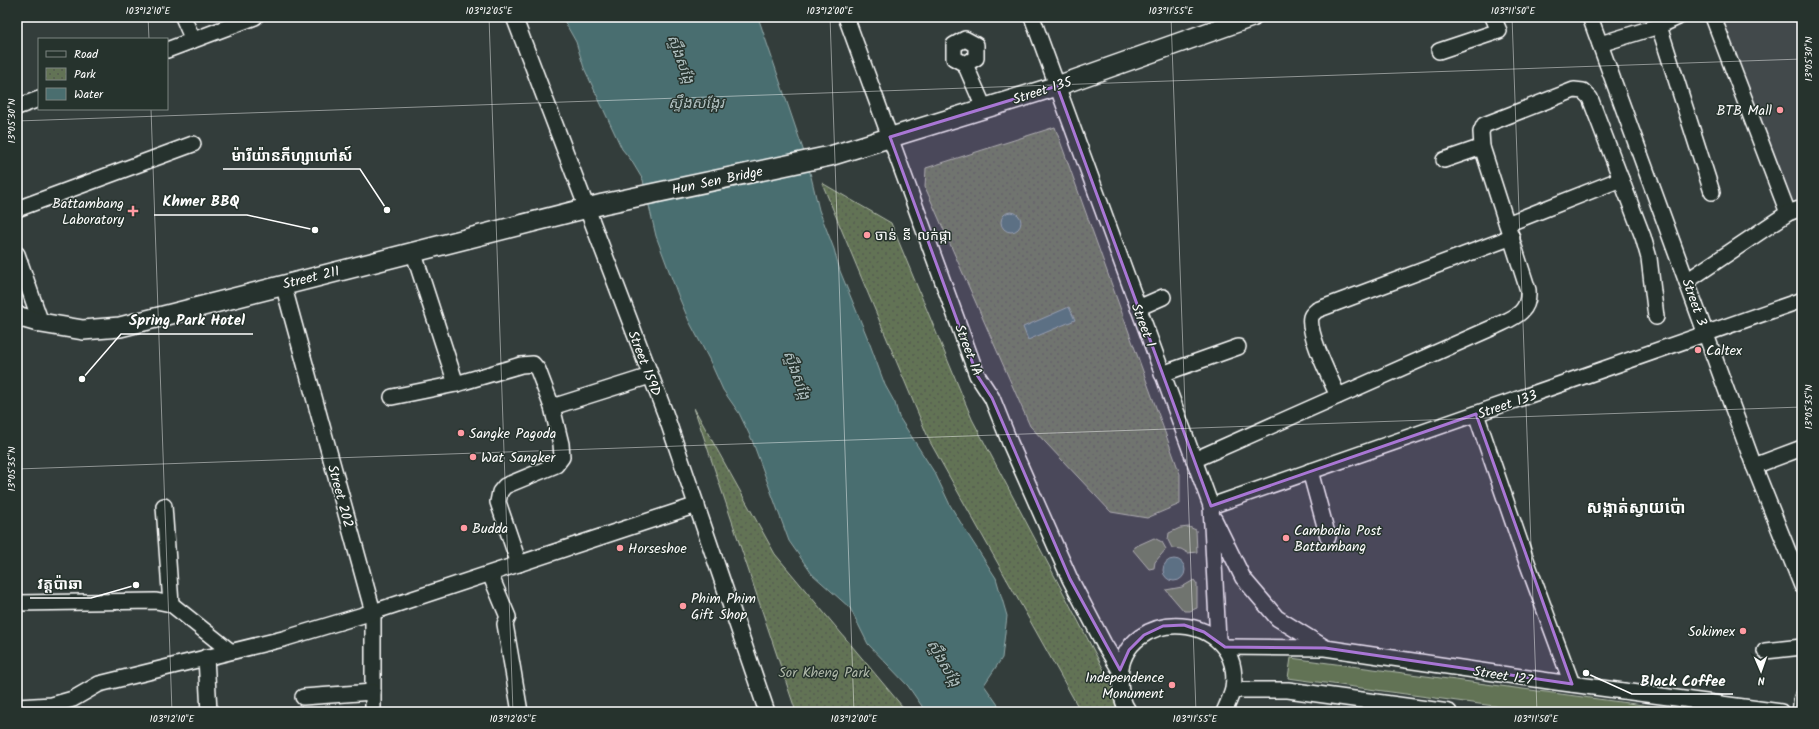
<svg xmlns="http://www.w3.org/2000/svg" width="1819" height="729" viewBox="0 0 1819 729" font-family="Kalam,'Noto Sans Khmer',sans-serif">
<defs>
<pattern id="park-dots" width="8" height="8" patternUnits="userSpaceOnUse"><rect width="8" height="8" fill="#627355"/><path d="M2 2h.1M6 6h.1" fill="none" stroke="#555c50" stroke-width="1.8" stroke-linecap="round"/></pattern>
</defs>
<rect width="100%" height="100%" fill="#333d3b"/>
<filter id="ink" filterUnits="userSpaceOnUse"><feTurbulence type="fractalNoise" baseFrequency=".025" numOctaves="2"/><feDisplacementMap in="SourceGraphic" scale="8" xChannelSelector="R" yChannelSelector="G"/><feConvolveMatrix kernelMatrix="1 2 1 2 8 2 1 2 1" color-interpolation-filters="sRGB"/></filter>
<g filter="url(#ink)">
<polygon fill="#42494c" points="1723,17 1802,17 1802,204 1793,207"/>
<g fill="#627355" stroke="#b0b9aa">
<polygon points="1189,527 1196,530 1197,552 1188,553 1181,549 1172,548 1168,540 1169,533 1180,528"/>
<polygon points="1154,538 1162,542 1166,549 1155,562 1154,568 1149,569 1133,550 1134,547"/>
<polygon points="1194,580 1197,584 1197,608 1190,611 1184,611 1166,590 1182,587"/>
<polygon points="1291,658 1695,712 1538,712 1288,678"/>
</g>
<g fill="url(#park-dots)" stroke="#b0b9aa">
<polygon points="1055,127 1180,474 1180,504 1147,518 1111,512 1030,426 925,187 926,168"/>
<polygon points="822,183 891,223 972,419 1126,712 1081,712 930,442"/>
<polygon points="694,408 775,554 907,712 796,712"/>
</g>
<g fill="#4a6e6f" stroke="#92a8a9">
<polygon points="562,17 758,17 808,164 819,210 834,249 840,271 868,339 885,385 895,403 899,417 936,475 950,505 967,533 996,578 1007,616 1002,658 984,685 1003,712 926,712 908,686 868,644 850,608 812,574 789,541 752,440 739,413 723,390 709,359 689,321 678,295 656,236 643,180 631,160 622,149 584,68 576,42"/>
<circle cx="1011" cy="222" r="10"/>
<polygon points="1069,307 1075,320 1028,340 1023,327"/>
<circle cx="1174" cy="570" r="11"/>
</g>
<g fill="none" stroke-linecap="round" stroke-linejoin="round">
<g stroke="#fff" stroke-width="18">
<g id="minor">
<polyline points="183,17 193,40"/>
<polyline points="514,17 665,413 767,712"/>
<polyline points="846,17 977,375 992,398 1010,443 1070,579 1104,644 1120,670"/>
<polyline points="1032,17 1211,506 1218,640"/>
<polyline points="1590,17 1754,466 1802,586"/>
<polyline points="1713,17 1788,213"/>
<polyline points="1659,26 1712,192"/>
<polyline points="1600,44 1659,26 1678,17"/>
<polyline points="167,50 255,17"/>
<polyline points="1439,51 1499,31 1493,17"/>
<polyline points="965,64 976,58 976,45 965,39 954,45 954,58 965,64 984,108"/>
<polyline points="17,107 39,99"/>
<polyline points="1444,160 1482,147"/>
<polyline points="17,209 193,144"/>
<polyline points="1507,224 1621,179"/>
<polyline points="413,251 456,384"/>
<polyline points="17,254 41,323"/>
<polyline points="1687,281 1788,213 1802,208"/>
<polyline points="283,284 373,612 373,712"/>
<polyline points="1138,308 1163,297"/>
<polyline points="1162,374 1238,347"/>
<path d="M1338,396C1331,380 1307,333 1311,317C1312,314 1315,312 1317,310L1512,237"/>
<polyline points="392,397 456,384 521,365 533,364 538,370 552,407 650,376"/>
<polyline points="1476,414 1524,554 1572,684"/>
<path d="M1194,460L1494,327C1512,318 1530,314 1528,290L1482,147L1481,132L1484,125L1574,90L1583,91L1590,98L1643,237L1649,258L1656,317"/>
<polyline points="1754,466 1802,448"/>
<polyline points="1310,471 1328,537"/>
<polyline points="164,506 171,604"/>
<polyline points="1211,506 1802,300"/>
<polyline points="1214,519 1243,578 1277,618 1324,647"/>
<polyline points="519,564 498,502 500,492 505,486 556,465 562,457 561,444 552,407"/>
<polyline points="490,574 508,617 505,624 520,712"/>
<polyline points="17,603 156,601 171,604 230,651"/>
<polyline points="1225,647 1325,648 1556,682 1781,712"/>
<polyline points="1765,651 1802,647"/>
<polyline points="206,657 209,712"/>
<polyline points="1233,690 1288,690 1449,712"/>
<polyline points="303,697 373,692"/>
<polyline points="17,707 52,705 73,699 99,684 283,639 373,612 697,505"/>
<path d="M1129,712C1121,702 1120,689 1120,677C1122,604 1245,610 1233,689C1231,697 1227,705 1224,712"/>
<polyline points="1800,712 1802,697"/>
</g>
</g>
<g stroke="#fff" stroke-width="22">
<polyline id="major" points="17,316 41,323 83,330 120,327 603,204 830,156 1057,86 1252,17"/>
</g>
<use href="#minor" stroke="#26332d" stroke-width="15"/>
<use href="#major" stroke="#26332d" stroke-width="19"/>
</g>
</g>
<path fill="#a976d5" fill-opacity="0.2" stroke="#a976d5" stroke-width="3" stroke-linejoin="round" d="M1057,86L1211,506L1476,414L1572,684L1325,648L1225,647L1204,632L1184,625L1163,626L1144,635L1129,650L1120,670L1070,579L992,398L977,375L890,137Z"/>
<path fill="none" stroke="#fff" stroke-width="1" stroke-opacity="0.45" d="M148,17L149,39M489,17L513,712M830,17L854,712M1171,17L1196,712M1512,17L1537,712M151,109L172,712M17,121L1802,59M17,469L1802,407"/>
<g fill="#ff9aa2" stroke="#26332d" stroke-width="1.5">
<circle cx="1780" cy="110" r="4"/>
<path d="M131 205h4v4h4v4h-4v4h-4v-4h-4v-4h4z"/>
<circle cx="867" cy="235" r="4"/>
<circle cx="1698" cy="350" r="4"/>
<circle cx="461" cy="433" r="4"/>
<circle cx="473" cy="457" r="4"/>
<circle cx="464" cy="528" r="4"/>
<circle cx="1286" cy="538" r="4"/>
<circle cx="620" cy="548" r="4"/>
<circle cx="683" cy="606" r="4"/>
<circle cx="1743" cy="631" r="4"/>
<circle cx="1172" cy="685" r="4"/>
</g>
<g text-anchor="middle" stroke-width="3" stroke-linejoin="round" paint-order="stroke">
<g font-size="14" fill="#fff" stroke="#26332d">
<text transform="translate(1042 90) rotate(-18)" y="5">Street 135</text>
<text transform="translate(717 180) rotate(-12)" y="5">Hun Sen Bridge</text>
<text transform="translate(311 277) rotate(-14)" y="5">Street 211</text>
<text transform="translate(1695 302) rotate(70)" y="5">Street 3</text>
<text transform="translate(1144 325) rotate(69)" y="5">Street 1</text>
<text transform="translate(969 350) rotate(69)" y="5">Street 1A</text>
<text transform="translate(645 363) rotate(69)" y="5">Street 159D</text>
<text transform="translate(1507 404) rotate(-19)" y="5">Street 133</text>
<text transform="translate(341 496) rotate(75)" y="5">Street 202</text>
<text transform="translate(1503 675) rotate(9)" y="5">Street 127</text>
</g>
<g font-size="14" fill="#fff" stroke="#26332d" text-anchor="start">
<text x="1772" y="115" text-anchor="end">BTB Mall</text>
<text x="124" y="208" text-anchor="end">Battambang<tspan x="124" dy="16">Laboratory</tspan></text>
<text x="875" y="240">ចាន់ នី លក់ផ្កា</text>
<text x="1706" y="355">Caltex</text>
<text x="469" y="438">Sangke Pagoda</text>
<text x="481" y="462">Wat Sangker</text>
<text x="472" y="533">Budda</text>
<text x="1294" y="535">Cambodia Post<tspan x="1294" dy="16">Battambang</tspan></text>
<text x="628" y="553">Horseshoe</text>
<text x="691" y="603">Phim Phim<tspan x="691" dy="16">Gift Shop</tspan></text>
<text x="1735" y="636" text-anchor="end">Sokimex</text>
<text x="1164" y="682" text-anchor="end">Independence<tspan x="1164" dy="16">Monument</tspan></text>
</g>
<g font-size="14" fill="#b0b9aa" stroke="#26332d">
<text x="824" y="677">Sor Kheng Park</text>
</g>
<g font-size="15" font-style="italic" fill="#aebebe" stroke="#26332d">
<text transform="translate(681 59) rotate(70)" y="5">ស្ទឹងសង្កែ</text>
<text x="696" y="108">ស្ទឹងសង្កែរ</text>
<text transform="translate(797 375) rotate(70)" y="5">ស្ទឹងសង្កែ</text>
<text transform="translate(944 663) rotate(60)" y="5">ស្ទឹងសង្កែ</text>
</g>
<g font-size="16" font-weight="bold" fill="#fff" stroke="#26332d">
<text x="1636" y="513">សង្កាត់ស្វាយប៉ោ</text>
</g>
</g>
<path fill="none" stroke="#fff" stroke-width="1.5" d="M387 210L360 169H223M315 230L247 215H154M82 379L121 334H253M136 585L91 598H30M1586 673L1632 694H1733"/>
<g fill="#fff" stroke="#26332d" stroke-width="1.5">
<circle cx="387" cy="210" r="4"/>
<circle cx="315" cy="230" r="4"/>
<circle cx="82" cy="379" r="4"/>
<circle cx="136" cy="585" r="4"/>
<circle cx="1586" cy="673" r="4"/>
</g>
<g font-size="15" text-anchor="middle" font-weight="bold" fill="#fff" stroke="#26332d" stroke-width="3" stroke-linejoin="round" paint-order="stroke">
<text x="292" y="161">ម៉ារីយ៉ានភីហ្សាហៅស៍</text>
<text x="201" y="206">Khmer BBQ</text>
<text x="187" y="325">Spring Park Hotel</text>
<text x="60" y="589">វត្តប៉ាឆា</text>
<text x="1683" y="686">Black Coffee</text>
</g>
<rect width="1819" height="729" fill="none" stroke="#26332d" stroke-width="44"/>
<rect x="38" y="38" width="130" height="72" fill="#26332d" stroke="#7d8581"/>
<rect x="46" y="51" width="20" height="6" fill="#26332d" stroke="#7d8581"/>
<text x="74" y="58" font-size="12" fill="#ffffff">Road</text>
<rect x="46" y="68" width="20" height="12" fill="url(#park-dots)" stroke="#7d8581"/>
<text x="74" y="78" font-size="12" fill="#ffffff">Park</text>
<rect x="46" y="88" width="20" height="12" fill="#4a6e6f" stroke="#7d8581"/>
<text x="74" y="98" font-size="12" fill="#ffffff">Water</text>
<g transform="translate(1761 671) rotate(178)" stroke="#26332d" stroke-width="3" paint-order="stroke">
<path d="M0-3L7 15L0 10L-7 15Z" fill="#ffffff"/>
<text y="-6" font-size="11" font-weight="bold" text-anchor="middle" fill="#ffffff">N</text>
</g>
<rect x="22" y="22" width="1775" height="685" fill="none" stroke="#fff" stroke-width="1.5"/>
<g font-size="10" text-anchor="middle" fill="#fff">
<text x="148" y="14">103°12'10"E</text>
<text x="489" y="14">103°12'05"E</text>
<text x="830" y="14">103°12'00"E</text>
<text x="1171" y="14">103°11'55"E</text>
<text x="1513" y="14">103°11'50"E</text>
<text transform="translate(1808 59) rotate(-90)" y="4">13°05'30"N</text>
<text transform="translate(11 121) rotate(-90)" y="4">13°05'30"N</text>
<text transform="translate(1808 407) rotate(-90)" y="4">13°05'35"N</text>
<text transform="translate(11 469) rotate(-90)" y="4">13°05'35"N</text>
<text x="172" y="722">103°12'10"E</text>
<text x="513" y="722">103°12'05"E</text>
<text x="854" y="722">103°12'00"E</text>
<text x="1195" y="722">103°11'55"E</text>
<text x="1536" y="722">103°11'50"E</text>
</g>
</svg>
